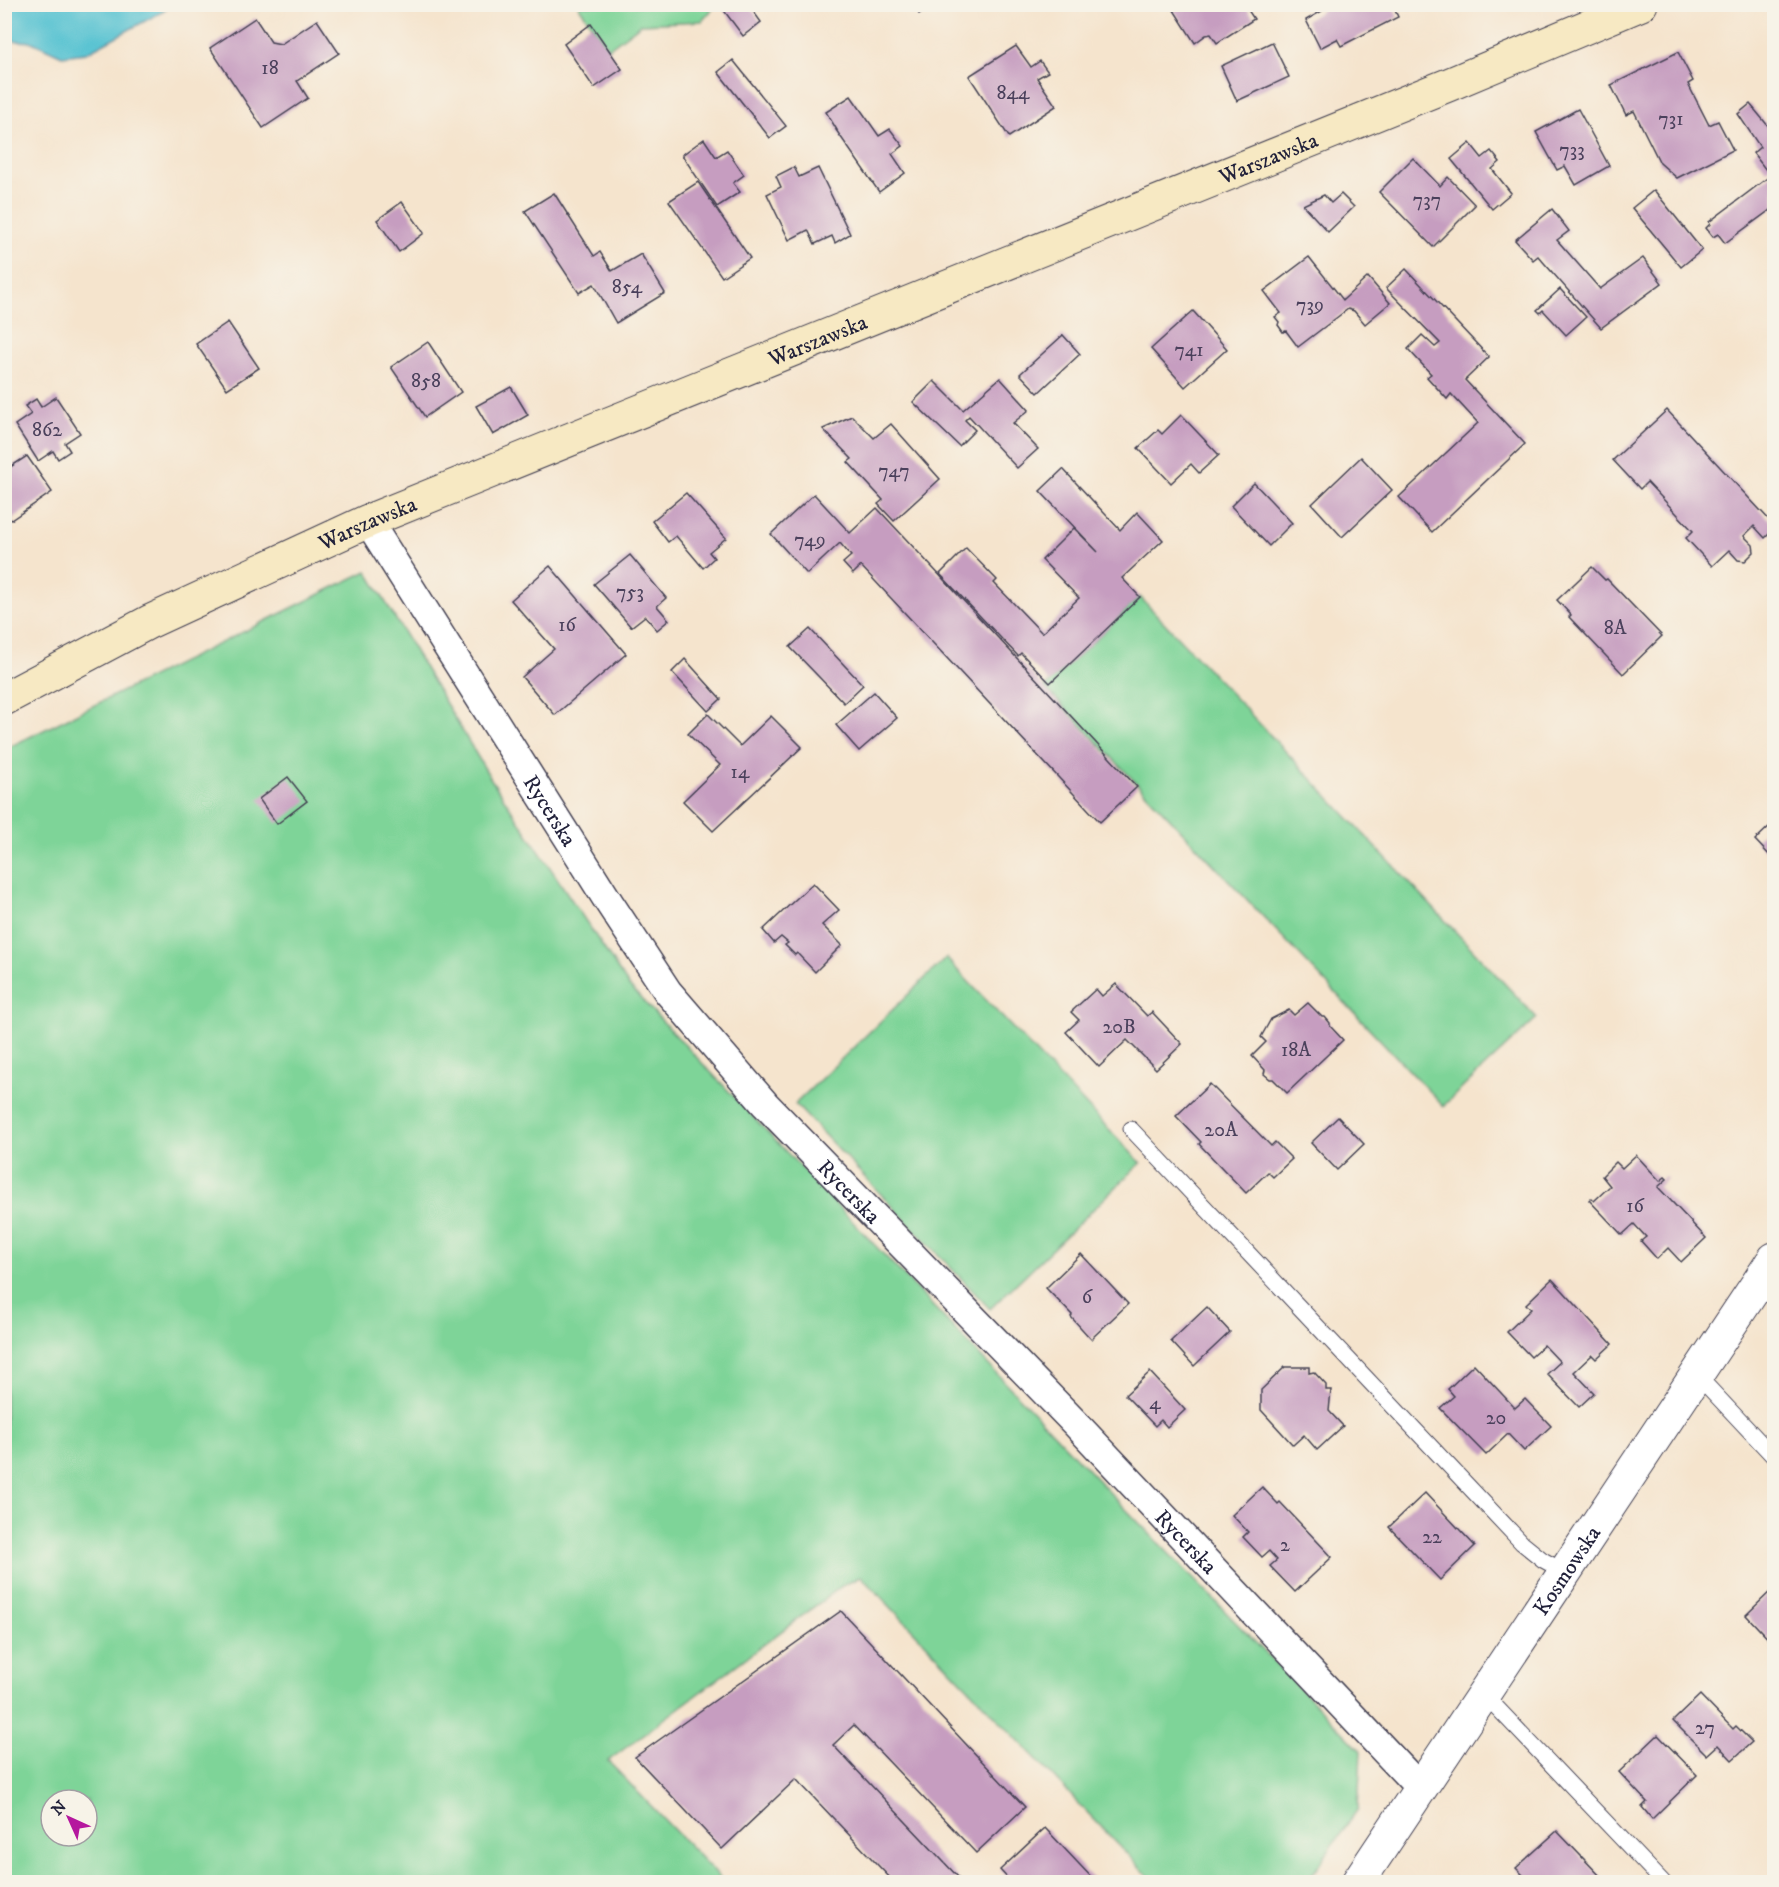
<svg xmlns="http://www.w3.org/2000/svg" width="1779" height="1887" viewBox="0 0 1779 1887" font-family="'IM FELL DW Pica',serif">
<rect width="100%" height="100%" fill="#f7f3e8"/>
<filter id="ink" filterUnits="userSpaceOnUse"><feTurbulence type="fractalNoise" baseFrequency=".0167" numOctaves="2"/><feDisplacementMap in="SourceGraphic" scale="12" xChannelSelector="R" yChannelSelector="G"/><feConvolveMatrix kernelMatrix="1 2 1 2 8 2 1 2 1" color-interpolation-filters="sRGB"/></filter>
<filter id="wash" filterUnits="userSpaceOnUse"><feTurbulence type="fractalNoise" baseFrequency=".008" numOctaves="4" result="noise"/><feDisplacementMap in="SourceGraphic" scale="24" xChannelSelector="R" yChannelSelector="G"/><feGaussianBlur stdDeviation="1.35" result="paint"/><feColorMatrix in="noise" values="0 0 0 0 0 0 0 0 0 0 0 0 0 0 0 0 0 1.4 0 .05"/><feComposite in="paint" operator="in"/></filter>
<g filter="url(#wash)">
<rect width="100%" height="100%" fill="#f5e4cd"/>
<g fill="#7ed498" stroke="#507b6a" stroke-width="1.5" fill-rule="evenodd">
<polygon points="578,5 716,5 702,21 641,24 608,49"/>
<path d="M367,571L491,779L629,986L1113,1496L1361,1751L1358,1809L1307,1882H1154L861,1576L842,1586L608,1761L724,1882H5V749ZM51,1800H87V1836H51Z"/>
<polygon points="1140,597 1537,1018 1443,1106 1045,687"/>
<polygon points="946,958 1141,1163 990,1309 795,1104"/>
</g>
<polygon fill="#58c3d2" stroke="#3d7286" stroke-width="1.5" points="4,5 5,4 170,5 162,12 86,53 62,56 32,42 5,40"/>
<g id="blocks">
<g fill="#c69dc0">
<polygon points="719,4 748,4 761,22 743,36"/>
<polygon points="913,4 934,4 919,14"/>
<polygon points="1170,4 1244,4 1254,19 1217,43 1211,34 1206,35 1195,43"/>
<polygon points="1319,4 1392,4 1398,17 1341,46 1337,39 1320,48 1306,20 1322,11"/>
<polygon points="255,18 271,42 281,44 317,20 339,53 297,81 308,98 263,128 210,48"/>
<polygon points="591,24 622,69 594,88 564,44"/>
<polygon points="1272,42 1289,77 1237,101 1221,66"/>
<polygon points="1016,46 1031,67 1040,61 1048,72 1037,78 1056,106 1009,137 969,76"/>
<polygon points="1678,52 1693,81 1688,84 1709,125 1718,121 1733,150 1677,178 1660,163 1634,111 1626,115 1611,85"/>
<polygon points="733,60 786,126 770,138 718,72"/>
<polygon points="851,96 879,136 890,129 903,146 892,154 905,173 879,192 836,130 837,130 826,112"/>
<polygon points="1750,104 1774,133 1774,163 1766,170 1753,153 1760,147 1738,114"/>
<polygon points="1578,109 1609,166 1576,185 1565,166 1557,170 1536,132"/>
<polygon points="704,139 716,157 727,150 744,175 733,183 740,192 717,207 682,155"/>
<polygon points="1470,143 1482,158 1491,151 1500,162 1492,169 1511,193 1492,209 1451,159"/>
<polygon points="1413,158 1440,186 1448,177 1475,205 1433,247 1379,192"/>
<polygon points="794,167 799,177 818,168 850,234 835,243 832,236 815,244 808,230 789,240 767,194 781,187 776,176"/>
<polygon points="1774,173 1774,207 1725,243 1718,234 1713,237 1706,228 1710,224 1709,222"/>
<polygon points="698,182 750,258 722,277 669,201"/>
<polygon points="1654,190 1702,250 1681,267 1632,208"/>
<polygon points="554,193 594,256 600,252 612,271 641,254 665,293 616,323 594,284 579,293 525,211"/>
<polygon points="1341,194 1354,207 1328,232 1303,205 1324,195 1331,203"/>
<polygon points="402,202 424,233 399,252 377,220"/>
<polygon points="1552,209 1569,231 1557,240 1600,289 1643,258 1662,283 1601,328 1538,256 1533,260 1515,240"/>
<polygon points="1309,257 1343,300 1368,277 1390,303 1365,324 1354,311 1348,309 1298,347 1286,331 1283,332 1278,325 1279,322 1275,317 1281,313 1264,291"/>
<polygon points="1406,269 1489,357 1465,380 1525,444 1432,532 1399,497 1478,423 1451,394 1447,399 1427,377 1431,374 1408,349 1422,335 1435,347 1440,343 1386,288"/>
<polygon points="1560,289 1586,317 1566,335 1543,310 1540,313 1537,310"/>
<polygon points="1193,311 1227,349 1185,387 1151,349"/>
<polygon points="228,322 259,368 227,389 196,344"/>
<polygon points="1063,335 1080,354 1038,393 1020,374"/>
<polygon points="428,342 461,392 425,417 391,367"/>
<polygon points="1000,378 1029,410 1013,423 1038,449 1017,468 969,416 965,420 975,430 959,446 913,402 934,381 963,410"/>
<polygon points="511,387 528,415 493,435 476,406"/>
<polygon points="56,397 80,433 65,443 70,451 58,459 53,451 38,461 15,425 31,414 25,406 36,399 41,407"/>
<polygon points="1667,410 1774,525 1774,529 1765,538 1754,526 1744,536 1753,545 1754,552 1745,561 1738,560 1729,550 1712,566 1686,538 1693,531 1647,482 1640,489 1613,460"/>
<polygon points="1181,415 1219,455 1199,473 1191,464 1171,483 1138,448 1158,430 1162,434"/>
<polygon points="852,416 874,438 891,424 940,479 894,521 878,504 883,500 848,462 852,459 823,429"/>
<polygon points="27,456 52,492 11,520 4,511 4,471"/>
<polygon points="1361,457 1392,490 1342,537 1312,504"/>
<polygon points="1063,469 1120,530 1137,512 1163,540 1122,578 1140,597 1050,683 1021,653 1018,656 940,574 966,548 997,580 994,583 1042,633 1079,598 1042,560 1074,528 1098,552 1040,491"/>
<polygon points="1254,483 1292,523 1269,546 1231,506"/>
<polygon points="686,493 726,538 709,552 714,558 703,568 676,536 668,542 652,521"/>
<polygon points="814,494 850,533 877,508 1137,787 1100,822 861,566 853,574 843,563 851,556 840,543 807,574 771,534"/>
<polygon points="630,555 666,598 657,606 669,620 657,630 645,616 631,627 594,584"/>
<polygon points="550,566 626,654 555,715 522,677 554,649 511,600"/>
<polygon points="1592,567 1605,580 1607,579 1662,636 1623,674 1569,617 1571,615 1557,600"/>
<polygon points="810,629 863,685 844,703 790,647"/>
<polygon points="685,659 721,699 708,711 672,672"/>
<polygon points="874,692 897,718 859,751 836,725"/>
<polygon points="708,714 740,746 771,716 802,747 713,831 683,801 720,765 688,734"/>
<polygon points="288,777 307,801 277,824 259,799"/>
<polygon points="1774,822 1774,860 1755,840"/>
<polygon points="813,883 839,910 822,925 842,945 815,972 797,953 795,955 785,945 788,943 781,937 774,943 763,930"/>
<polygon points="1116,984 1147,1016 1152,1012 1182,1044 1156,1069 1127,1040 1099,1067 1066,1032 1079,1020 1071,1012 1096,989 1102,996"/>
<polygon points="1308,1003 1322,1017 1325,1017 1330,1023 1330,1026 1343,1040 1287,1093 1273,1079 1270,1079 1264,1074 1265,1070 1252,1056 1266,1042 1261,1037 1271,1019 1289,1010 1294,1015"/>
<polygon points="1210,1084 1271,1146 1275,1142 1292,1159 1273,1177 1268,1172 1246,1193 1199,1144 1201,1142 1176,1116"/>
<polygon points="1338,1117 1364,1144 1337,1170 1311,1143"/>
<polygon points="1636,1155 1660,1181 1665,1177 1667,1179 1658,1187 1706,1238 1681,1262 1668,1248 1657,1259 1641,1241 1646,1237 1634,1224 1622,1235 1589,1200 1591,1198 1594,1201 1610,1186 1602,1176 1616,1162 1622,1168"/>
<polygon points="1081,1254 1128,1304 1091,1339 1071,1317 1072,1315 1046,1288"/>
<polygon points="1552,1279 1612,1344 1596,1359 1592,1355 1574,1372 1594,1393 1579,1407 1547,1374 1560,1362 1544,1345 1531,1357 1507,1332 1531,1309 1526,1304"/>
<polygon points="1207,1307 1230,1332 1194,1366 1171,1341"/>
<polygon points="1474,1364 1515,1408 1525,1399 1551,1426 1524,1451 1508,1434 1486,1455 1440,1408 1454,1396 1448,1389"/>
<polygon points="1285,1367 1309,1367 1309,1373 1314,1372 1326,1385 1326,1390 1331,1390 1329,1411 1343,1426 1317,1450 1304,1435 1293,1445 1261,1410 1261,1390"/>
<polygon points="1150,1372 1185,1410 1167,1427 1161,1420 1155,1426 1125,1395"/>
<polygon points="1262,1487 1278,1504 1280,1502 1332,1557 1295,1592 1270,1566 1277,1560 1269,1551 1262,1557 1243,1537 1248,1532 1232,1515"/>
<polygon points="1425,1493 1475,1546 1440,1580 1389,1527"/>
<polygon points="1774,1588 1774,1645 1746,1615"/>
<polygon points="841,1611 1025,1807 976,1853 854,1725 833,1745 958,1877 952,1882 894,1882 796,1779 722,1849 635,1757"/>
<polygon points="1700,1695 1733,1729 1736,1726 1752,1742 1732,1760 1718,1745 1707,1755 1673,1721"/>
<polygon points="1658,1735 1697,1775 1652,1819 1642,1807 1647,1802 1619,1772"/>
<polygon points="1045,1828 1096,1882 1011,1882 1000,1870"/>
<polygon points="1557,1831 1603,1879 1599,1882 1530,1882 1516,1868"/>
</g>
</g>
</g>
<g filter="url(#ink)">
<use href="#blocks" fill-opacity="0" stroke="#423f51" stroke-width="1.5"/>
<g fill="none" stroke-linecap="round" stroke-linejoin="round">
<g stroke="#423f51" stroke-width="17">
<g id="service">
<polyline points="1131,1129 1522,1543 1543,1560 1565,1572"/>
<polyline points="1697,1375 1774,1457"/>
<polyline points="1483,1693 1663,1882"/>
</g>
</g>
<g stroke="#423f51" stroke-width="31">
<g id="minor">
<path id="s1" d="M368,521L610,904L668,992L765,1104L1075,1423L1421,1789"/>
</g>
</g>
<g stroke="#423f51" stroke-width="35">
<g id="tertiary">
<path id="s2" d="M1358,1882L1774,1259"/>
</g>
</g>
<g stroke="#423f51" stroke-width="35">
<g id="secondary">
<path id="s3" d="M4,699L149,622L368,521L1448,85L1641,4"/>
</g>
</g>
<use href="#service" stroke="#fff" stroke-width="15"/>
<use href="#minor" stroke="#fff" stroke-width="28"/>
<use href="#tertiary" stroke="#fff" stroke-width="33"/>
<use href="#secondary" stroke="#f7e9c3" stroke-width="33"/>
</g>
</g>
<g text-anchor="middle" stroke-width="4.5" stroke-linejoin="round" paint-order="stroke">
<g font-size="20" fill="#4b415c">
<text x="270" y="74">18</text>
<text x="1013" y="99">844</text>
<text x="1671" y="125">731</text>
<text x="1572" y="156">733</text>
<text x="1427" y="206">737</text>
<text x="627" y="293">854</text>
<text x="1310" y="311">739</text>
<text x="1189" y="356">741</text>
<text x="426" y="387">858</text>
<text x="47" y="436">862</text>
<text x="894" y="477">747</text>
<text x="810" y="546">749</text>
<text x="630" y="598">753</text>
<text x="567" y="631">16</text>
<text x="1615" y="634">8A</text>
<text x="740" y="778">14</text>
<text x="1119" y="1033">20B</text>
<text x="1296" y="1056">18A</text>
<text x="1221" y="1136">20A</text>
<text x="1635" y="1212">16</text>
<text x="1087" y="1303">6</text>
<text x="1155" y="1409">4</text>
<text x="1496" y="1424">20</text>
<text x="1432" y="1543">22</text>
<text x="1285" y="1551">2</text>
<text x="1705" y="1734">27</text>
</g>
<g font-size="22" fill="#22223b" stroke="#f7f3e8">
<text dy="8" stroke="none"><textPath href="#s3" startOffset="1376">Warszawska</textPath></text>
<text dy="8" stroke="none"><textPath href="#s3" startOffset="890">Warszawska</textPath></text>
<text dy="8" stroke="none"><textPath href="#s3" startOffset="404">Warszawska</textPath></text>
<text dy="8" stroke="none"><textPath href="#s1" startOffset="342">Rycerska</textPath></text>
<text dy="8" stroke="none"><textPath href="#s1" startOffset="828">Rycerska</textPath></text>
<text dy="8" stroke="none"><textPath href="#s1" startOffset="1314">Rycerska</textPath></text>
<text dy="8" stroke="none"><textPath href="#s2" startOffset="375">Kosmowska</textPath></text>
</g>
</g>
<rect width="1779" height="1887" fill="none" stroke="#f7f3e8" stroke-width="24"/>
<g transform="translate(69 1818) rotate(315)"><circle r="28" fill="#f7f3e8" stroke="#a29fa3" stroke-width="1.5"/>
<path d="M0-4.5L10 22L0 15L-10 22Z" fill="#b5179e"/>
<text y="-9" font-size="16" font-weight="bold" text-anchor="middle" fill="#22223b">N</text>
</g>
</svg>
